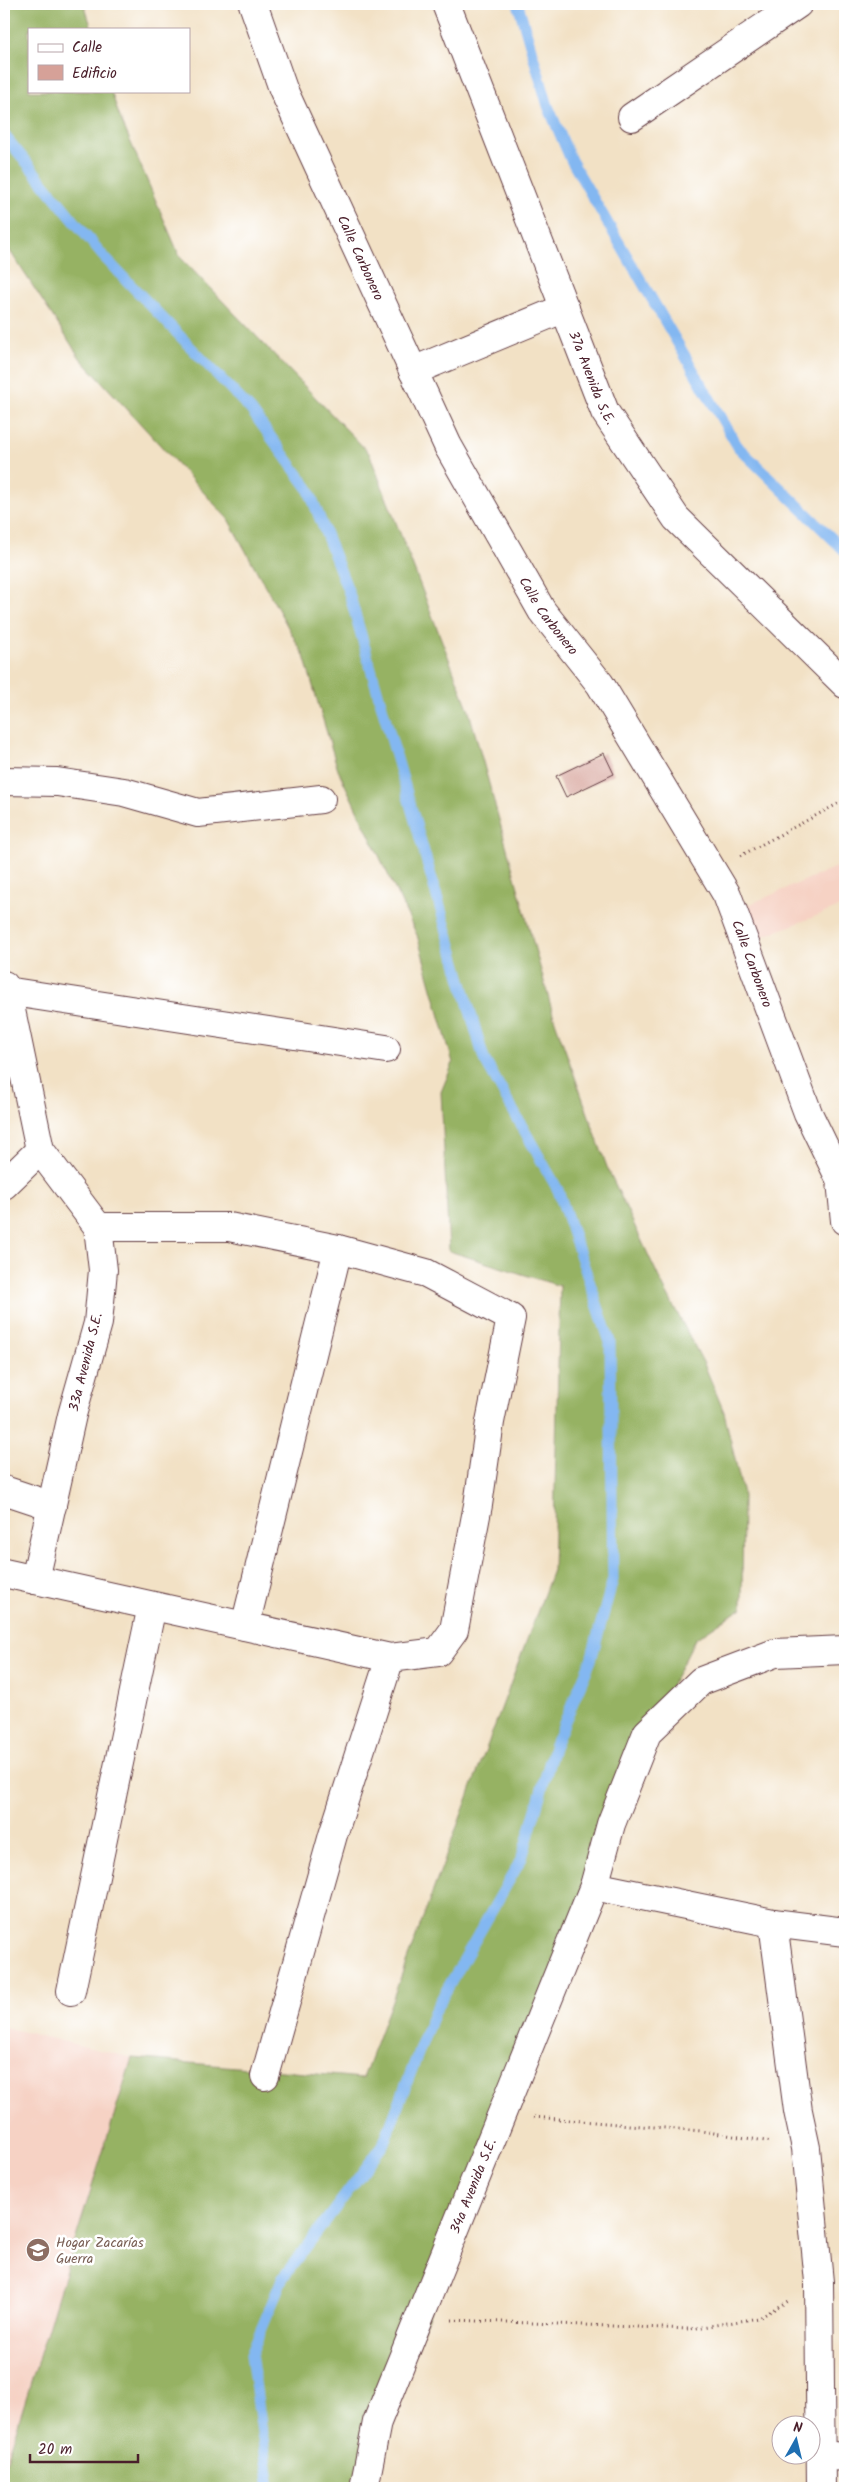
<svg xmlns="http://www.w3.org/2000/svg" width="849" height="2492" viewBox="0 0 849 2492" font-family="Kalam,sans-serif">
<rect width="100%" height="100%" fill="#fff"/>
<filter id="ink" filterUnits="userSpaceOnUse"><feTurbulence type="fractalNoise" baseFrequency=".02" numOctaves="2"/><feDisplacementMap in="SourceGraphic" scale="10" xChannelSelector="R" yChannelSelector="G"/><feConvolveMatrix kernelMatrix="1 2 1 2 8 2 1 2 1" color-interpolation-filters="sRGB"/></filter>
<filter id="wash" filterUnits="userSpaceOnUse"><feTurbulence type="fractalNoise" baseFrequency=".0096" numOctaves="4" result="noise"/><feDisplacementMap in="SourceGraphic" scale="20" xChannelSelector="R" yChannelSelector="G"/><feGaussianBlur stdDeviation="1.12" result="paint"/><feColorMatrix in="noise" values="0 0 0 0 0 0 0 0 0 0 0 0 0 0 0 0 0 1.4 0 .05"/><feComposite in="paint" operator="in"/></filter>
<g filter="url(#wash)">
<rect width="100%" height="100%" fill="#f2e1c5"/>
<g fill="#f6d2c4">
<polygon points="836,867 845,888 845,905 751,941 741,908"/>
<polygon points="4,2027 132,2058 4,2469"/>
</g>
<polygon fill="#96b264" stroke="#706848" points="4,4 84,4 92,29 29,29 29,91 111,91 119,115 180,257 369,453 468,708 555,1021 607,1167 662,1284 704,1364 724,1412 743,1494 742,1608 695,1639 647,1733 364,2488 4,2488 4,2469 132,2058 363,2078 553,1570 560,1286 449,1251 441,1092 453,1063 417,935 338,770 304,656 228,519 80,358 4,242"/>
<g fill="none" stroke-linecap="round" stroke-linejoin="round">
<g stroke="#83b7f1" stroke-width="11">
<polyline points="518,4 548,106 571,160 738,447 845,551"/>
<polyline points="4,135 103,256 251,410 308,488 349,593 484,1059 558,1190 610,1342 613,1579 591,1660 554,1747 522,1858 434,2012 383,2145 282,2279 251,2354 270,2488"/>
</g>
</g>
<g id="blocks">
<polygon fill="#d6a198" points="604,753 614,774 566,797 556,776"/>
</g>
</g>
<g filter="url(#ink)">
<use href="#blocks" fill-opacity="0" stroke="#633c42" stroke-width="1"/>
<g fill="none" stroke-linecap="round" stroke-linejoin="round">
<g stroke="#633c42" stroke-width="30">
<g id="street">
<path id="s1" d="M253,4L283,89L448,446L542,611L600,684L727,895L808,1113L841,1181L845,1221"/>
<path id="s2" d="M446,4L605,412L676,518L845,684"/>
<polyline points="632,117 798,4"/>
<polyline points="413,371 565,308"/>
<polyline points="4,781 57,782 124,792 198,813 321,799"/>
<polyline points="4,985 11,1010 40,1150 98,1227 103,1270 98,1323 72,1415 35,1580"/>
<polyline points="6,991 386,1049"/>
<polyline points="4,1185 40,1150"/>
<polyline points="4,1490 52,1506"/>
<polyline points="4,1573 390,1658 438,1652 454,1630 478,1505 490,1422 511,1318 426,1273 338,1249 229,1227 98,1227"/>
<polyline points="245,1626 338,1249"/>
<polyline points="594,1886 773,1923 845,1932"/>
<polyline points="773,1923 798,2111 806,2148 819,2282 821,2488"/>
<polyline points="71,1991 152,1606"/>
<polyline points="265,2076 333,1835 390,1658"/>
<polyline points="820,2455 845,2457"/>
<path id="s3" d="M364,2488L377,2422L594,1886L611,1824L647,1733L701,1681L775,1653L845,1650"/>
</g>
</g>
<g stroke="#633c42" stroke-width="3" stroke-dasharray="1 4" stroke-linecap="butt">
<polyline points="740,856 845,800"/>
<polyline points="534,2117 701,2131 772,2142"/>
<polyline points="452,2320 690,2329 759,2318 788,2301"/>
</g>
<use href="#street" stroke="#fff" stroke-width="28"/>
</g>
</g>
<defs>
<g id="school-disc" transform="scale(1.25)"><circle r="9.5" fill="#8d6e63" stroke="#fff"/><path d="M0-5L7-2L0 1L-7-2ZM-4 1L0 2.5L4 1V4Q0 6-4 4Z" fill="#fff"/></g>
</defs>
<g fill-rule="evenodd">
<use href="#school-disc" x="38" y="2250"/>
</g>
<g text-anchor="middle" stroke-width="5" stroke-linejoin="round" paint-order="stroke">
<g font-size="14" fill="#4a1f2b" stroke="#fff">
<text dy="5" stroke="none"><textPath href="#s1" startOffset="276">Calle Carbonero</textPath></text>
<text dy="5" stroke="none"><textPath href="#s2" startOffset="401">37a Avenida S.E.</textPath></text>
<text dy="5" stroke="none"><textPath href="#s1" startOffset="681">Calle Carbonero</textPath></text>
<text dy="5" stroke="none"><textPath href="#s1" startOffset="1086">Calle Carbonero</textPath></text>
<text transform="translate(85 1362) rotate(-76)" y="5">33a Avenida S.E.</text>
<text dy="5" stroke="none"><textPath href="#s3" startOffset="322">34a Avenida S.E.</textPath></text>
</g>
<g font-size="14" fill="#785e54" stroke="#fff" text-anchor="start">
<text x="56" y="2247">Hogar Zacarías<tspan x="56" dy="16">Guerra</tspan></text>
</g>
</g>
<rect width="849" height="2492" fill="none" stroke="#fff" stroke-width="20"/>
<rect x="28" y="28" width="162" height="65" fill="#ffffff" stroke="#b7a5aa"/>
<rect x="38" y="44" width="25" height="8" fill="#ffffff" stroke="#b7a5aa"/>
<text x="72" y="52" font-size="15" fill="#4a1f2b">Calle</text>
<rect x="38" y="65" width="25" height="15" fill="#d6a198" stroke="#b7a5aa"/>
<text x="72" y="78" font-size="15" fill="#4a1f2b">Edificio</text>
<g transform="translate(796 2440) rotate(8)"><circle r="24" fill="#ffffff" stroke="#b7a5aa"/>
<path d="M0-4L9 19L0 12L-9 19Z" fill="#1f6fb2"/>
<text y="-8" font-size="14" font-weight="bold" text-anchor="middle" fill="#4a1f2b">N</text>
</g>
<path d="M30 2454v8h108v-8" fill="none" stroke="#4a1f2b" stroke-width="2.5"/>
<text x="38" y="2454" font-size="15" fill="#4a1f2b" stroke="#ffffff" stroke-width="4" paint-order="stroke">20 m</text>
</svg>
